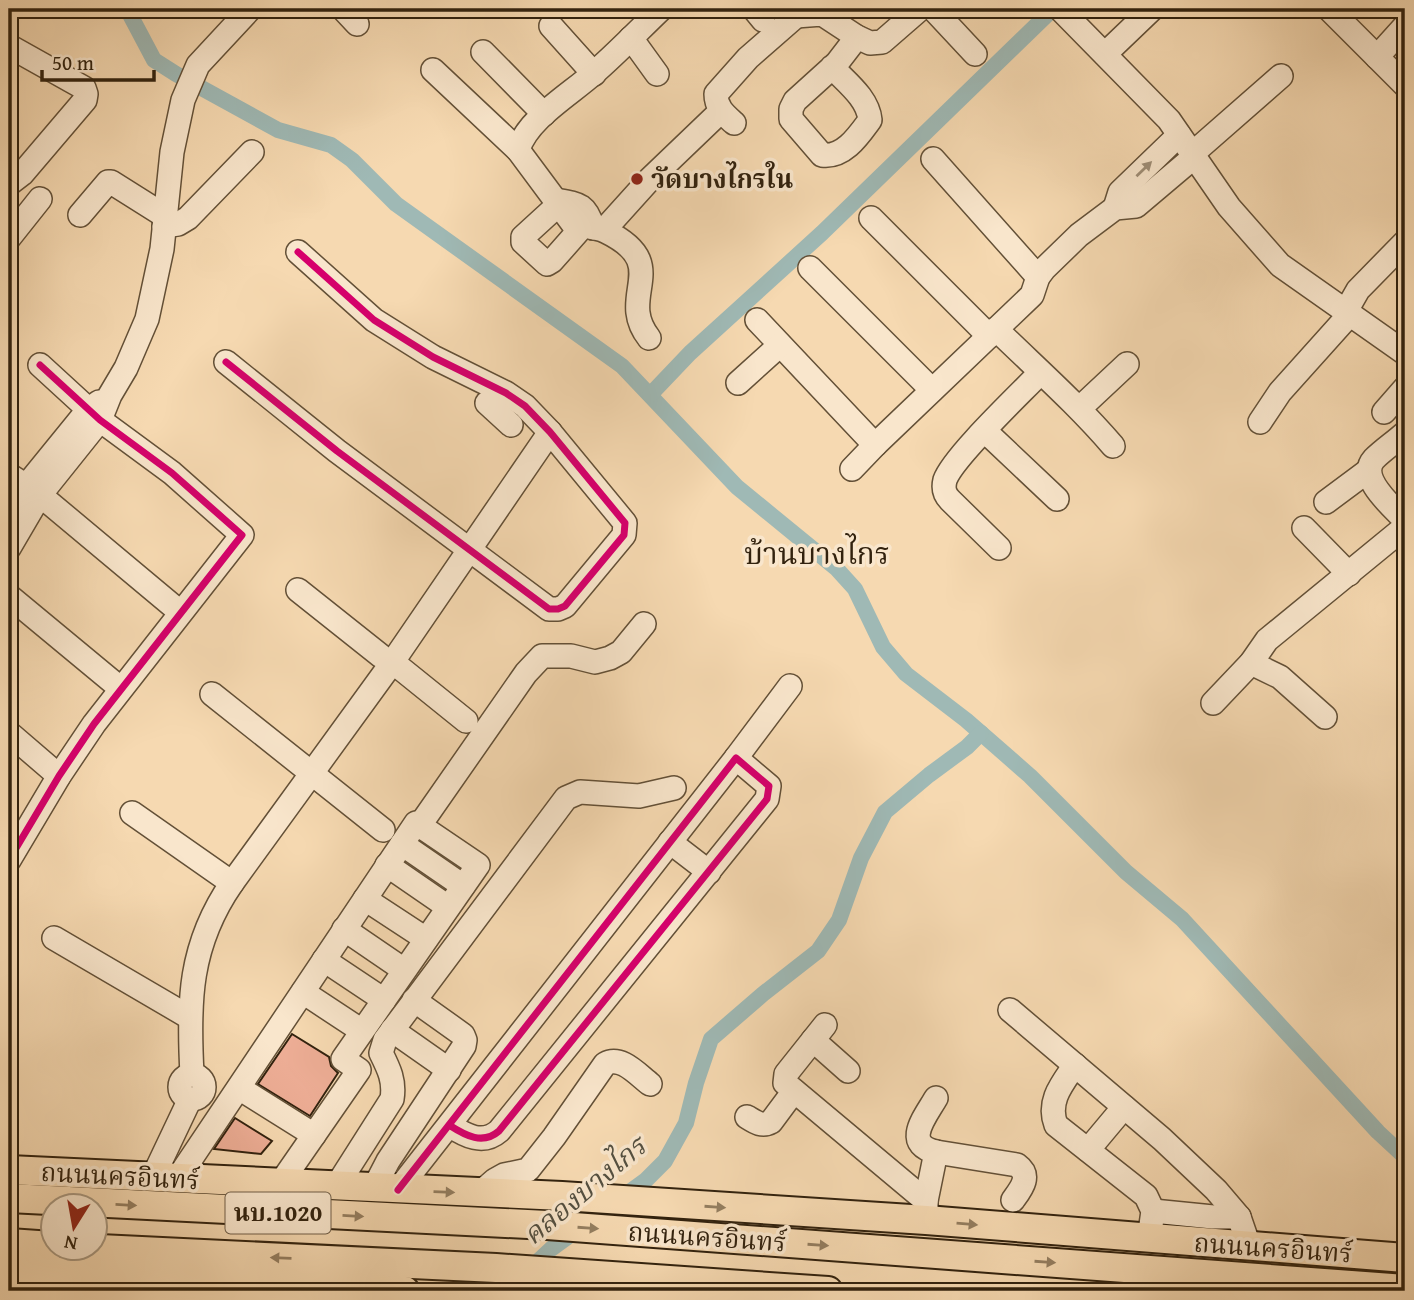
<svg xmlns="http://www.w3.org/2000/svg" width="1414" height="1300" viewBox="0 0 1414 1300" font-family="'Gentium Book Plus','Noto Serif Thai',serif">
<rect width="100%" height="100%" fill="#f6d9b1"/>
<filter id="stains"><feTurbulence type="fractalNoise" baseFrequency=".00286" numOctaves="4"/><feColorMatrix values="0 0 0 0 .2 0 0 0 0 .09 0 0 0 0 .02 0 0 0 .5 -.17"/></filter>
<radialGradient id="worn" r=".72"><stop offset=".6" stop-color="#630" stop-opacity="0"/><stop offset="1" stop-color="#630" stop-opacity=".3"/></radialGradient>
<g fill="none" stroke-linecap="round" stroke-linejoin="round">
<g stroke="#9fb9b5" stroke-width="16">
<polyline points="127,9 154,60 176,74 278,130 331,145 352,160 396,204 622,366 737,487 836,568 855,589 883,647 906,674 966,720 1030,776 1126,872 1182,919 1378,1132 1405,1157"/>
<polyline points="650,395 690,353 822,233 1053,9"/>
<polyline points="506,1291 551,1249 646,1180 665,1161 686,1123 696,1083 711,1039 763,994 818,951 839,920 861,858 885,812 929,775 967,747 981,733"/>
</g>
</g>
<g fill="#edad95" stroke="#32220e" stroke-width="2">
<polygon points="292,1034 329,1057 331,1066 338,1073 310,1116 258,1084"/>
<polygon points="235,1118 272,1141 261,1154 214,1149"/>
</g>
<g fill="none" stroke-linecap="round" stroke-linejoin="round">
<g stroke="#635037" stroke-width="26">
<g id="minor">
<polyline points="343,9 357,24"/>
<polyline points="754,9 763,20"/>
<polyline points="786,9 796,16 822,14 857,37 870,43 882,42 920,9"/>
<polyline points="933,9 975,54"/>
<polyline points="1060,9 1169,120 1229,207 1280,265 1405,353"/>
<polyline points="1329,9 1377,57"/>
<polyline points="551,26 594,74"/>
<polyline points="1405,26 1377,57 1405,85"/>
<polyline points="631,38 657,74"/>
<polyline points="9,46 84,88 86,94 85,100 22,174 9,184"/>
<polyline points="483,52 544,114"/>
<polyline points="1105,54 1152,9"/>
<path d="M832,67C846,82 868,98 870,120C859,135 844,158 822,155L791,119V109L795,101L837,63L857,37"/>
<path d="M433,70L518,150L573,224C583,227 596,227 605,231C675,265 615,295 649,338"/>
<path d="M734,123C725,115 716,108 716,94L748,58L796,16"/>
<path d="M518,150C527,119 571,94 594,73C617,53 639,30 661,9"/>
<polyline points="1192,154 1281,76"/>
<polyline points="933,159 1038,277"/>
<path d="M555,200C579,204 586,204 593,228"/>
<polyline points="558,205 523,237 523,242 547,264 552,261 582,227"/>
<polyline points="1115,208 1120,192 1179,135"/>
<polyline points="80,215 108,182 111,182 165,216"/>
<polyline points="871,218 989,336"/>
<polyline points="164,226 178,224 188,218 252,152"/>
<polyline points="604,230 650,179 721,111"/>
<polyline points="9,238 40,199"/>
<polyline points="810,268 932,390"/>
<polyline points="1346,311 1358,290 1405,242"/>
<polyline points="757,320 875,445 1032,295 1038,277 1044,269 1079,235 1115,208 1136,206 1194,157"/>
<path d="M996,329C1036,368 1077,404 1113,446"/>
<polyline points="226,362 337,451 549,609 558,609 565,606 624,535 625,523 550,432 525,406 506,393 433,357 374,320 298,252"/>
<polyline points="738,383 780,345"/>
<polyline points="487,403 511,425"/>
<polyline points="1080,408 1127,364"/>
<polyline points="1384,412 1405,388"/>
<polyline points="1260,422 1280,392 1350,314"/>
<polyline points="985,431 1057,499"/>
<path d="M1405,433C1395,442 1383,450 1374,459C1357,478 1393,507 1405,520"/>
<polyline points="852,469 875,445"/>
<polyline points="9,475 40,495 180,612"/>
<polyline points="1326,502 1369,470"/>
<polyline points="9,515 27,485 88,410 99,402"/>
<polyline points="1304,528 1349,574"/>
<polyline points="9,548 40,495 100,420 110,395 126,368 147,319 162,249 172,152 183,100 198,65 250,9"/>
<path d="M999,548L950,500C944,494 943,488 945,480C953,457 1020,394 1040,373"/>
<polyline points="298,590 381,656"/>
<polyline points="9,596 120,688"/>
<polyline points="398,654 550,432"/>
<polyline points="1251,663 1280,677 1325,717"/>
<polyline points="399,667 466,721"/>
<polyline points="212,694 383,830"/>
<polyline points="1213,703 1251,663 1267,640 1405,527"/>
<polyline points="9,733 59,776"/>
<polyline points="736,758 790,686"/>
<polyline points="132,813 232,883"/>
<polyline points="420,825 526,673 542,656 571,656 595,662 610,658 621,652 644,624"/>
<polyline points="670,842 709,872"/>
<polyline points="402,844 463,886"/>
<polyline points="9,860 59,776 94,724 242,535 172,473 100,420 40,365"/>
<polyline points="387,865 448,907"/>
<polyline points="365,899 426,939"/>
<polyline points="344,929 404,970"/>
<polyline points="54,938 189,1017"/>
<polyline points="324,960 384,1000"/>
<polyline points="303,992 362,1031"/>
<polyline points="1010,1010 1162,1139 1216,1190 1239,1217 1249,1246"/>
<polyline points="825,1025 786,1074 785,1083 926,1201 926,1220"/>
<polyline points="392,1030 449,1070"/>
<polyline points="813,1040 848,1071"/>
<path d="M1075,1065C1062,1084 1047,1101 1056,1125L1146,1196L1153,1211L1149,1239"/>
<path d="M192,1074C188,1002 189,945 232,883L386,671"/>
<circle cx="192" cy="1087" r="12"/>
<polyline points="239,1088 314,1135"/>
<path d="M936,1098C925,1117 902,1144 936,1152"/>
<path d="M747,1117C755,1122 762,1127 771,1122L794,1091"/>
<polyline points="1088,1150 1124,1107"/>
<polyline points="153,1177 190,1099"/>
<polyline points="178,1178 416,823 478,865 343,1059 359,1070 280,1184"/>
<path d="M336,1187L392,1099C395,1081 389,1069 381,1053L385,1040L566,798L580,792L639,796L674,788"/>
<polyline points="374,1188 388,1161 464,1046 465,1040 463,1035 414,1000"/>
<path d="M398,1190L736,758L769,786L767,799L499,1131C483,1145 466,1136 449,1125"/>
<path d="M480,1193L495,1180L504,1175L528,1170L554,1137L605,1064C621,1055 637,1074 650,1084"/>
<path d="M926,1201L936,1152L1017,1165C1032,1176 1021,1189 1013,1200"/>
<polyline points="1153,1211 1213,1217 1239,1217"/>
</g>
</g>
<g stroke="#32220e" stroke-width="32">
<g id="major">
<polyline points="9,1170 562,1196 926,1220 1405,1258"/>
<polyline points="9,1198 547,1225 1405,1289"/>
<polyline points="9,1243 52,1246"/>
<polyline points="79,1248 496,1268 828,1291"/>
<polyline points="9,1269 405,1291"/>
</g>
</g>
<use href="#minor" stroke="#f9e6cc" stroke-width="23"/>
<use href="#major" stroke="#f6d9b1" stroke-width="28"/>
<g stroke="#f9e6cc" stroke-width="11">
<g id="cycleway">
<polyline points="226,362 337,451 549,609 558,609 565,606 624,535 625,523 550,432 525,406 506,393 433,357 374,320 298,252"/>
<polyline points="9,860 59,776 94,724 242,535 172,473 100,420 40,365"/>
<path d="M398,1190L736,758L769,786L767,799L499,1131C483,1145 466,1136 449,1125"/>
</g>
</g>
<use href="#cycleway" stroke="#d6006c" stroke-width="7"/>
</g>
<defs><path id="oneway-solid" d="M-6-.8H1V-3.2L6.5 0L1 3.2V.8H-6Z" transform="scale(1.75)"/></defs>
<use fill="#9f8e76" href="#oneway-solid" transform="translate(1144 169) rotate(-44)"/>
<g fill="#947e60">
<use href="#oneway-solid" transform="translate(444 1192) rotate(2)"/>
<use href="#oneway-solid" transform="translate(126 1205) rotate(3)"/>
<use href="#oneway-solid" transform="translate(715 1207) rotate(4)"/>
<use href="#oneway-solid" transform="translate(353 1216) rotate(3)"/>
<use href="#oneway-solid" transform="translate(967 1224) rotate(5)"/>
<use href="#oneway-solid" transform="translate(588 1228) rotate(4)"/>
<use href="#oneway-solid" transform="translate(818 1245) rotate(4)"/>
<use href="#oneway-solid" transform="translate(281 1258) rotate(-178)"/>
<use href="#oneway-solid" transform="translate(1045 1262) rotate(4)"/>
</g>
<circle fill="#8f2418" stroke="#f9e6cc" stroke-width="2.5" cx="637" cy="179" r="7"/>
<g text-anchor="middle" stroke-width="7" stroke-linejoin="round" paint-order="stroke">
<rect fill="#f9e6cc" stroke="#6e5d47" stroke-width="2" x="225.5" y="1192.5" width="105" height="41" rx="5"/>
<g font-size="24" font-weight="bold" fill="#32220e">
<text x="278" y="1221">นบ.1020</text>
</g>
<g font-size="26" font-weight="bold" fill="#32220e" stroke="#f9e6cc" text-anchor="start">
<text x="651" y="188">วัดบางไกรใน</text>
</g>
<g font-size="26" fill="#32220e" stroke="#f9e6cc">
<text transform="translate(120 1176) rotate(3)" y="9">ถนนนครอินทร์</text>
<text transform="translate(707 1237) rotate(4)" y="9">ถนนนครอินทร์</text>
<text transform="translate(1273 1248) rotate(4)" y="9">ถนนนครอินทร์</text>
</g>
<g font-size="28" font-style="italic" fill="#534f40" stroke="#f9e6cc">
<text transform="translate(584 1190) rotate(-40)" y="10">คลองบางไกร</text>
</g>
<g font-size="30" fill="#32220e" stroke="#f9e6cc">
<text x="817" y="564">บ้านบางไกร</text>
</g>
</g>
<rect width="1414" height="1300" fill="none" stroke="#f6d9b1" stroke-width="35"/>
<rect x="10" y="10" width="1393" height="1279" fill="none" stroke="#32220e" stroke-width="3.5"/>
<rect x="18" y="18" width="1379" height="1265" fill="none" stroke="#32220e" stroke-width="2"/>
<g transform="translate(74 1227) rotate(191)"><circle r="33" fill="#f9e6cc" stroke="#a99880" stroke-width="2"/>
<path d="M0-5L12 26L0 18L-12 26Z" fill="#8f2418"/>
<text y="-10" font-size="19" font-weight="bold" text-anchor="middle" fill="#32220e">N</text>
</g>
<path d="M42 70v10h112v-10" fill="none" stroke="#32220e" stroke-width="3.5"/>
<text x="52" y="70" font-size="21" fill="#32220e" stroke="#f9e6cc" stroke-width="5" paint-order="stroke">50 m</text>
<rect width="100%" height="100%" filter="url(#stains)"/>
<rect width="100%" height="100%" fill="url(#worn)"/>
</svg>
